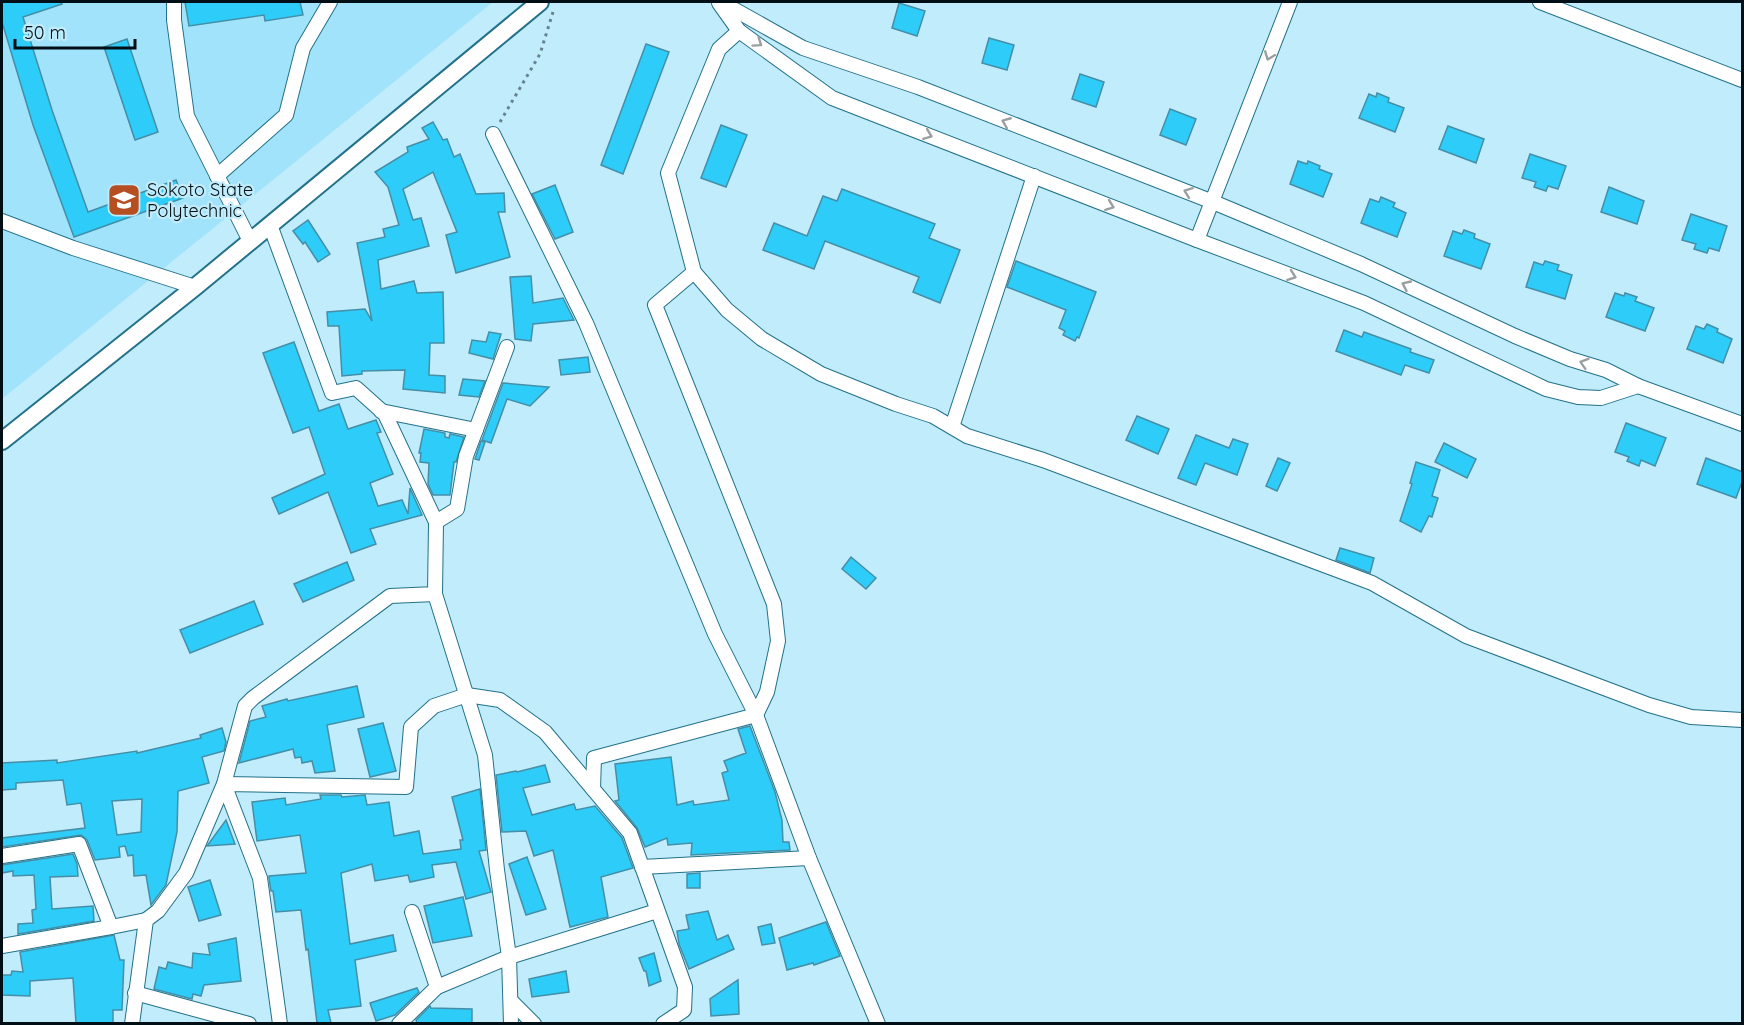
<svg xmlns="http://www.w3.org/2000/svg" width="1744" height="1025" viewBox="0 0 1744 1025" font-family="Quicksand,sans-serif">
<rect width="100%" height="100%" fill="#c1ecfc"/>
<polygon fill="#a1e3fb" points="2,2 493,2 2,399"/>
<g fill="#2eccf8" stroke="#448fa7" stroke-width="1.5" fill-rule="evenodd">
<polygon points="2,2 61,2 62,4 23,17 52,110 88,212 176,180 183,198 74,237 33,125 2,22"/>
<polygon points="185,2 300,2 303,15 265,21 264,15 189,26"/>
<polygon points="899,3 925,11 917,36 892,28"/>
<polygon points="989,38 1014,45 1007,70 982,63"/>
<polygon points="127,39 158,132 135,140 104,47"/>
<polygon points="646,44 669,52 623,174 601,165"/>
<polygon points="1080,74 1104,82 1096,107 1072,99"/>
<polygon points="1377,93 1389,98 1388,102 1404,108 1395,132 1359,118 1369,94 1376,97"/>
<polygon points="1170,109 1196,119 1186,145 1160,135"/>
<polygon points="433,122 443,140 447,139 454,157 460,154 476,194 504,193 505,212 498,212 510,257 456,273 446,235 457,232 433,172 403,189 413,220 421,218 429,246 378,260 381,289 414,281 417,293 443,292 444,343 430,343 429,375 445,376 445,393 403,389 405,370 362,371 362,374 342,376 339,326 328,326 327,312 365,309 372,321 357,243 385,237 383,229 399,225 388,187 375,172 408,152 407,147 429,139 422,128"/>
<polygon points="721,125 747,135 726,187 701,178"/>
<polygon points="1448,126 1484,139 1476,163 1439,149"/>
<polygon points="1530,154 1566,166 1558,189 1548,186 1546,191 1534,187 1536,182 1522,178"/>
<polygon points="1298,161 1307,164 1308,161 1320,166 1319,169 1332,174 1323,197 1290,184"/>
<polygon points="555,185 573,232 555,239 532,194"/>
<polygon points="1609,187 1644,201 1637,224 1601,212"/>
<polygon points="842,189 935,224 929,238 960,250 940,303 913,292 919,277 825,241 814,269 763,250 774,223 807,236 823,196 837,201"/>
<polygon points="1381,197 1395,203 1393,207 1406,213 1397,237 1361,223 1370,199 1379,202"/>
<polygon points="1691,214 1727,226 1719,251 1709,248 1707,253 1694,249 1696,244 1682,240"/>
<polygon points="308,220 330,254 318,262 305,242 303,244 293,231"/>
<polygon points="1464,230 1475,234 1474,238 1490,244 1481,269 1444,256 1453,231 1462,234"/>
<polygon points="1016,261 1096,292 1079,338 1077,337 1075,341 1063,335 1065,331 1059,328 1066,310 1007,287"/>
<polygon points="1545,261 1559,265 1557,270 1572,275 1565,299 1526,287 1534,262 1543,265"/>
<polygon points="531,276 533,303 563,298 574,320 533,324 531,341 515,339 510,277"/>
<polygon points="1615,293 1624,296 1625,293 1637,297 1635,301 1654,308 1645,331 1606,317"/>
<polygon points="1707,324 1718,329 1717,332 1732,339 1723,363 1687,349 1696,326 1704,329"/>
<polygon points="1344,330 1362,337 1364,332 1411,349 1410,352 1434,360 1429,373 1405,365 1401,375 1336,351"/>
<polygon points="489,332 501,334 493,359 469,353 472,340 486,342"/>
<polygon points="294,342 319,411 339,404 348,429 376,420 381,432 377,433 393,474 370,483 378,506 402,500 408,514 410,488 422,515 370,529 376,544 351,553 328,492 279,514 272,498 325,474 309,427 293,433 263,353"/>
<polygon points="588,357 590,372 561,375 559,360"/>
<polygon points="463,379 485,381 479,397 459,395"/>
<polygon points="503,383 549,387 530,406 507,399 491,443 482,440"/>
<polygon points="1137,416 1169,429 1158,454 1126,440"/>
<polygon points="1626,423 1666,438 1655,466 1641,460 1639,466 1627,461 1629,457 1615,452"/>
<polygon points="424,429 445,433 445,437 449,438 450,434 464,437 456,462 454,462 450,495 433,495 428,484 429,463 420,462 421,453 419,453"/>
<polygon points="1196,435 1229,448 1233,439 1248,444 1237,475 1205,463 1196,485 1178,478"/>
<polygon points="481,441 485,442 479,460 475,459"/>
<polygon points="1444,443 1476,459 1467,478 1435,462"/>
<polygon points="1278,458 1290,463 1277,491 1266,486"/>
<polygon points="1706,458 1743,472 1743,479 1736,498 1697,484"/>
<polygon points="1416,462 1440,470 1432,496 1438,498 1432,517 1429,516 1421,532 1400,521 1412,484 1410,483"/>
<polygon points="1340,548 1374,558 1370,573 1336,560"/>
<polygon points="851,557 876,578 866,589 842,569"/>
<polygon points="347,562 354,580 303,602 294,584"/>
<polygon points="254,601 263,624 190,653 180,630"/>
<polygon points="357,686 364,717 327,725 335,771 315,773 312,761 302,763 301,757 295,758 293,749 239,763 250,721 266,717 262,706 287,699 288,701"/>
<polygon points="383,723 396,771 370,777 358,729"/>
<polygon points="750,726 775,792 782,820 783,842 789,842 790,850 691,855 692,843 668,845 667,838 645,847 637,828 615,801 619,800 615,764 671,757 677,805 693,801 694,805 729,800 722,773 728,771 724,761 746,753 738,729"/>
<path d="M222,728L226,742L224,751L202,757L209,783L178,791L177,832L166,885L151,905L146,875L134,876L133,855L128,856L125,846L119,847L120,857L95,860L87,840L81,835L2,847V838L85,828L81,803L67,805L63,780L16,783V789L2,790V763L57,760V763L137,751V753L201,738L200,735ZM142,799L141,832L117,835L112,801Z"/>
<polygon points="545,765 550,782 523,788 532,815 574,804 576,810 595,806 622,838 633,868 601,877 608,917 570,927 553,850 534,856 526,831 502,832 496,775 516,771 517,772"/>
<polygon points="480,789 486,850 479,851 491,892 466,899 456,862 432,865 434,877 410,882 408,875 375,881 372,864 341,873 350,944 393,935 396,951 355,960 361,1006 328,1010 331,1023 317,1023 308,949 306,950 301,910 276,912 273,891 271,891 269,878 269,876 306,873 300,835 257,841 252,802 285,798 286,805 321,799 320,795 341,795 342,797 365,795 367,805 389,802 394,836 419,831 423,854 461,849 460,840 463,840 452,797"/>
<polygon points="226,820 235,844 207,846"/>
<polygon points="73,854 77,864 78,876 50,877 52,909 93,906 94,921 18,934 18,924 33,923 32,910 36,909 34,875 13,876 13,871 2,873 2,865"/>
<polygon points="527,857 546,909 526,915 509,864"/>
<polygon points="700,873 700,888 687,888 687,874"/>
<polygon points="210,880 221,915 199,921 188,887"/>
<polygon points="463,897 472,936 433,943 424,906"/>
<polygon points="708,911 717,940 728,935 734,949 689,969 679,944 677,931 689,929 686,915"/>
<polygon points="826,922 840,956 814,965 813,963 787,970 779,938"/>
<polygon points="771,924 775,943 762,945 758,927"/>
<polygon points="114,935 120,960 124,960 122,1010 113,1010 113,1023 76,1023 73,978 30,981 30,996 2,995 2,975 11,975 12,971 23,972 20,952"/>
<polygon points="236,938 241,981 204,985 201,996 193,994 192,999 154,989 159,967 166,969 168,962 192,968 193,953 210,955 208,944"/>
<polygon points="654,953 661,981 649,986 646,971 644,971 639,958"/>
<polygon points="566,971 569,992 532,997 529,979"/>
<polygon points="738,980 739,1014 711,1016 710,999"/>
<polygon points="417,988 419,992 395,1015 376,1021 370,1003"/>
<polygon points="430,1006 431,1008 472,1009 472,1023 417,1023 416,1020"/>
</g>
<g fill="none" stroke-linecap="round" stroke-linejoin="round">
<g stroke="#227189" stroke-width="16">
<g id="minor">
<polyline points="174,2 174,20 187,116 250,241"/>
<polyline points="721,2 803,48 918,87 1213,202 1361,264 1515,336 1570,359 1606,370 1638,386 1742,424"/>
<polyline points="1540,2 1742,80"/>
<polyline points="719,3 739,31 832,98 1197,240 1364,303 1546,389 1578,397 1601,398 1638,386"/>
<polyline points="739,31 719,49 668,173 694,272 727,310 762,339 821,374 896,404 933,416 967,436 1043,460 1372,583 1466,636 1649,705 1691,717 1742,720"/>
<polyline points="493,134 586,323 715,634 756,715 809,858 878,1024"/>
<polyline points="217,176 286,115 303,48 330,2"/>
<polyline points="2,221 73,248 195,287"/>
<polyline points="1197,240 1290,2"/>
<polyline points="381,411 476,430"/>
<polyline points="952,427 1034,176"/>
<polyline points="436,522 457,509 466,456 507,347"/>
<polyline points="435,594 485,755 497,870 509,957 511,1024"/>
<polyline points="593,789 594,758 756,715 767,692 778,641 774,604 655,305 694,272"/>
<polyline points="2,856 79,844 111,927 146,920"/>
<polyline points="642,867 809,858"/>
<polyline points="412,912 437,987"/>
<polyline points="2,946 111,927"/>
<polyline points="135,993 249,1024"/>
<polyline points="512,1002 534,1024"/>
<polyline points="132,1024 146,920 158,911 186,873 224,784 245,706 253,698 390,596 435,594 436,522 385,414 356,388 332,393 270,225"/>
<polyline points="280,1024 260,878 224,784 406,787 411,727 434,706 467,695 500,700 545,732 630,833 685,987 684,1010 663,1024"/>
<polyline points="399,1024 437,987 509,957 657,911"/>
</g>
</g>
<g stroke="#227189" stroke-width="20">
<polyline id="tertiary" points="2,441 195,287 540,2"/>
</g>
<polyline stroke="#65838f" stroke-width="3" stroke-dasharray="3 4.5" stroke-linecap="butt" points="500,122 540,54 553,12"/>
<use href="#minor" stroke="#fff" stroke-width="14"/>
<use href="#tertiary" stroke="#fff" stroke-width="16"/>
</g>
<defs><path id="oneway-chevron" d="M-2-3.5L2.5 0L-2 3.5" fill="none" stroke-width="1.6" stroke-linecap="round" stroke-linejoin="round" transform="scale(1.5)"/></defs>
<g stroke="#999fa2">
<use href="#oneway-chevron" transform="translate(758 43) rotate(35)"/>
<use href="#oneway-chevron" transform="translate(1269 56) rotate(111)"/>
<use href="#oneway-chevron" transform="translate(1006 122) rotate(-158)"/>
<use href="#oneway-chevron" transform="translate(928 135) rotate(21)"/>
<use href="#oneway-chevron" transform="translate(1188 192) rotate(-159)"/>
<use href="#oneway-chevron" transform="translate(1110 206) rotate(21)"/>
<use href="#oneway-chevron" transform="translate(1292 276) rotate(20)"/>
<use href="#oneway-chevron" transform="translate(1406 285) rotate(-155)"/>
<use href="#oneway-chevron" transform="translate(1584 363) rotate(-163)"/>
</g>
<defs>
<g id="university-square" transform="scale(1.725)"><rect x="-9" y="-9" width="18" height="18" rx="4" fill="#b54f22" stroke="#c1ecfc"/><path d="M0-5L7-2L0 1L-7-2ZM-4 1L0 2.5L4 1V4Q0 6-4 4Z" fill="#fff"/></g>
</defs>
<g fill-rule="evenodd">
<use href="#university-square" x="124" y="200"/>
</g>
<g text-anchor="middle" stroke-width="4.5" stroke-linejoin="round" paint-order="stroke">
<g font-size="18" fill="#000f16" stroke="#c1ecfc" text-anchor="start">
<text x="147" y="196">Sokoto State<tspan x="147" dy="21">Polytechnic</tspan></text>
</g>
</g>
<rect width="1744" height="1025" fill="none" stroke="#000f16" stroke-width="6"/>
<path d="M15 39v9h120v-9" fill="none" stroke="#000f16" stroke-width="3"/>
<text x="24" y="39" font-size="18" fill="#000f16" stroke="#c1ecfc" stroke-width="4.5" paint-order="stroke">50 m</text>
</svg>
